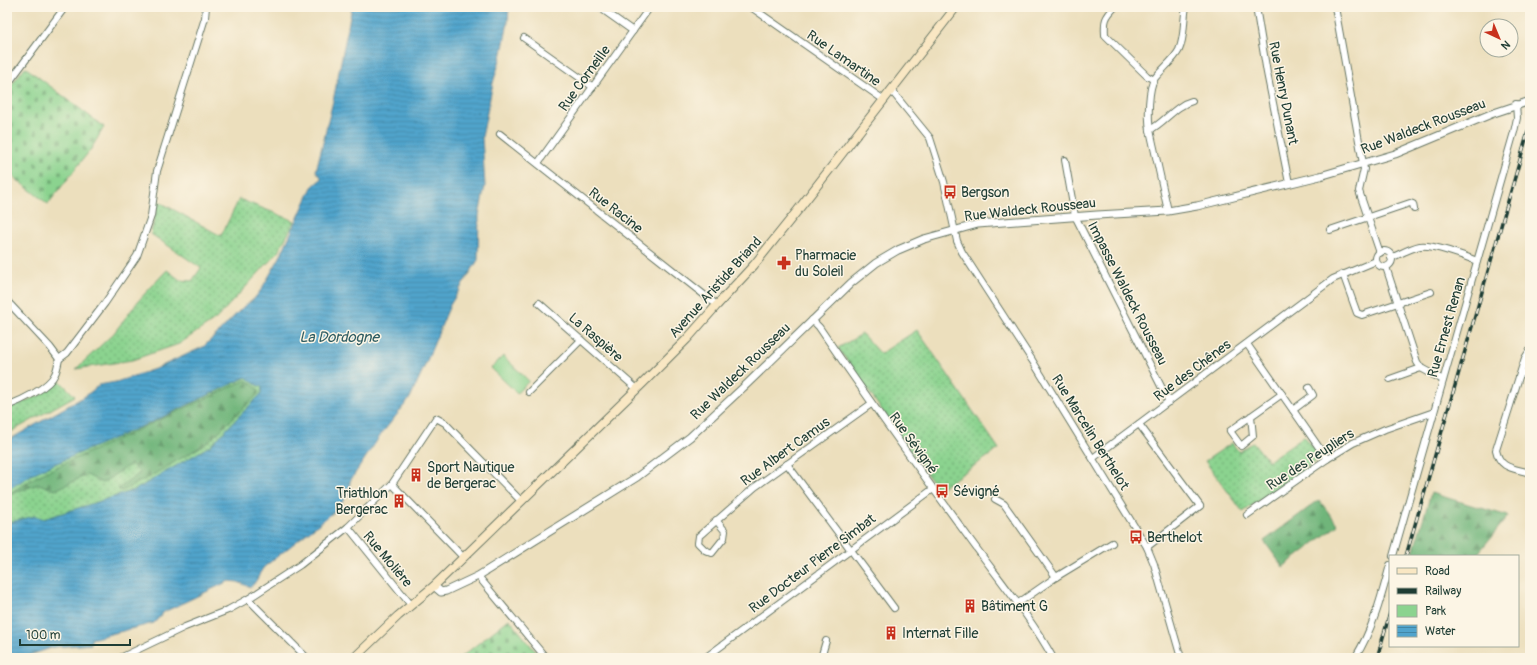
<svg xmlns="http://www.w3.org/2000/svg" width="1537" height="665" viewBox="0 0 1537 665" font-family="Pangolin,sans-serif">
<defs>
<pattern id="green-dots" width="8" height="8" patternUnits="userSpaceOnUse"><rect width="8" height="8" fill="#8bd38f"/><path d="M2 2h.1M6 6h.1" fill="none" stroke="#71ac76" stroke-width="1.8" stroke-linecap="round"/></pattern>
<pattern id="forest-firs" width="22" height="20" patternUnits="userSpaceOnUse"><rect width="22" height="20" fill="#70b57a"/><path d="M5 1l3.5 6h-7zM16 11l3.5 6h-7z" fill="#5b9465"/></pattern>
<pattern id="cemetery-stones" width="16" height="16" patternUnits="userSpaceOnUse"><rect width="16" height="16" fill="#8bd38f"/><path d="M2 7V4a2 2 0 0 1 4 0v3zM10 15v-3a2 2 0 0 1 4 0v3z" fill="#71ac76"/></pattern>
<pattern id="water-rules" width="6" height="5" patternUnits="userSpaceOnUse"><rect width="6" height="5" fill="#51a4cc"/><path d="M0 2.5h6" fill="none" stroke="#4387a6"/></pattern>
</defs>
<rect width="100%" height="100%" fill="#fcf5e5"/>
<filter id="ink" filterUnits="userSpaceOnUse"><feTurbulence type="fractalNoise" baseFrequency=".025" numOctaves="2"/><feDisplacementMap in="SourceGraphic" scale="8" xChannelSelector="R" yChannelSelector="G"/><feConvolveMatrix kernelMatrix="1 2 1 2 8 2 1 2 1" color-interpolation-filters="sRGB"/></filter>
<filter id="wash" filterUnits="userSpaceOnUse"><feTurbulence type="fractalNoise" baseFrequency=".012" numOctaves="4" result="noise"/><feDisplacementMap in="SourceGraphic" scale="16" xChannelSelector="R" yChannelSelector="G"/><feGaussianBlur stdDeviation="0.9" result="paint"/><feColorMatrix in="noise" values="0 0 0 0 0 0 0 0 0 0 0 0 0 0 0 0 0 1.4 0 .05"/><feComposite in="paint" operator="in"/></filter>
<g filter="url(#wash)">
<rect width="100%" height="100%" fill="#ecdfbd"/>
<g fill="url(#green-dots)" stroke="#558862">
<polygon points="239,199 295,221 278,252 216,319 179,344 132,360 76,369 114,333 139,300 167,270 180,280 192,281 201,268 151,234 158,201 221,236"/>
<polygon points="917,330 999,449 938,490 838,348 862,334 880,354"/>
<polygon points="247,377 255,384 262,387 261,394 210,446 135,490 44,519 35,516 7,523 7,490 36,472 154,421"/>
<polygon points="60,381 75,396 7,434 7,409 42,394"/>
<polygon points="1304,436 1322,457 1243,512 1205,461 1232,443 1239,452 1253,442 1268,461"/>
</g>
<g fill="url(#forest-firs)" stroke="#487957">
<polygon points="246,380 258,389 258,394 207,443 151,476 122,491 118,489 140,473 131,464 102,483 87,475 55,490 39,484 7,495 37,476"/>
<polygon points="1431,493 1508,516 1476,556 1412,556"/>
<polygon points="1319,500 1338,525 1283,567 1264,541"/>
</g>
<g fill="url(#cemetery-stones)" stroke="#558862">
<polygon points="25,67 104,127 91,149 48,204 7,172 7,91"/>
<polygon points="509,619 541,658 460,658"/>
</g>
<polygon fill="#8bd38f" stroke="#558862" points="503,356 529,381 517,393 491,368"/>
<path fill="url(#water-rules)" stroke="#387080" d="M352,7H509L508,22L502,53L493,83L482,137L485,186L479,215L478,260L450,305L426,363L410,398L380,436L350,481L349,493L335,511L264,567C259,573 257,583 250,587L238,582L229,581L164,612L154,623L91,639V644L54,647L21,658H7V523L35,516L44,519L135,490L210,446L261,394L262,387L255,384L246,377L154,421L36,472L7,490V441L87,395L99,385L116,382L155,369L203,347L217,334L243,307L254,299L261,290L280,257L312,187L321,179V177L316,171L333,101Z"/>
</g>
<g filter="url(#ink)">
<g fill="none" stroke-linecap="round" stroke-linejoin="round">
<g stroke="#677664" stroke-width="8">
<g id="minor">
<polyline points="599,7 633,31"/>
<polyline points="751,7 884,100"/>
<path d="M1115,7C1105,17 1104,21 1105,35L1147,76L1154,80"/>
<polyline points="1256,7 1267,73 1289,183"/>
<polyline points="1335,7 1364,169 1359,191 1380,253"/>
<polyline points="524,38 593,87"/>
<polyline points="7,85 65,7"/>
<polyline points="891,90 930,138 944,182 957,241 962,252 1032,360 1147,547 1154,564 1181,658"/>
<path d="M1150,130C1165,122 1176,105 1192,101"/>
<polyline points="500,134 717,305"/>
<polyline points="1065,160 1075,216 1169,402"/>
<polyline points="538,163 650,7"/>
<path d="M1168,211L1150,130C1148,118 1148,88 1155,78C1162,69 1174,60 1179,50C1185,37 1183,21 1186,7"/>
<polyline points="1330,230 1410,203 1413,204 1414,209"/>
<circle cx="1384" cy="259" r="8"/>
<path d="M1391,258C1400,254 1410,248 1420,246C1432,244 1465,256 1477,261"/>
<polyline points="1386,267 1417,362 1421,368 1443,380"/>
<polyline points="1343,274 1357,313 1362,315 1431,292"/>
<polyline points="7,301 50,347 59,359"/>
<polyline points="539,303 637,389"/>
<path d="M812,320L819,327C868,399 918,468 969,538C997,577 1030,616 1053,658"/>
<polyline points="1247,344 1327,459"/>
<path d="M1530,350L1525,358L1496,450C1500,469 1513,468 1530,473"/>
<polyline points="59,359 67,353 105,303 137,256 151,216 157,171 205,18 206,7"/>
<polyline points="1521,373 1530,375"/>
<polyline points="1390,379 1421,368"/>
<polyline points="529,392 581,340"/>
<path d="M7,406C20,401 49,388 55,374C57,370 58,364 59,359"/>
<polyline points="1293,410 1313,395 1309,388"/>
<polyline points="1251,416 1253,436 1241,446 1230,431 1282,394"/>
<polyline points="1139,424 1200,506 1147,547"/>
<polyline points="1093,458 1333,279 1376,261"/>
<polyline points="787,464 894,608"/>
<polyline points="392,484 463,557"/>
<polyline points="995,499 1004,504 1056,577 1017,604"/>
<polyline points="1247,515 1327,459 1353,443 1385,429 1434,412"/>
<polyline points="716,520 725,531 724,538 712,553 705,550 698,543 699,536 755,487 871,404"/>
<polyline points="348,527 411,605"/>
<polyline points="1393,556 1514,132 1517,118 1516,104"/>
<polyline points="478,576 546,658"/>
<polyline points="1056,577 1112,543"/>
<polyline points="248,599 307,658"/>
<polyline points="120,658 185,627 228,610 248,599 300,565 348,527 392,484 436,418 445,423 521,501"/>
<polyline points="705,658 933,489"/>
<polyline points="821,658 826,641"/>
<path d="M1355,658C1373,629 1381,598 1390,565"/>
</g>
</g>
<g stroke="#677664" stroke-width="9">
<polyline id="tertiary" points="434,586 441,592 446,591 478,576 637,477 690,437 748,383 851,283 876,263 898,250 924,239 978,224 1097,215 1168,211 1197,206 1320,176 1395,154 1491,114 1530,101"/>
</g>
<g stroke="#677664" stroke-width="10">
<polyline id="secondary" points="354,658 398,616 434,586 642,384 687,339 717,305 754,265 798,210 956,7"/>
</g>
<use href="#minor" stroke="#fff" stroke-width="6"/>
<use href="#tertiary" stroke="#fff" stroke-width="7"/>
<use href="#secondary" stroke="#f9e7c3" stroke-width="8"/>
<g stroke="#1f3d34" stroke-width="3.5">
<g id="rail">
<polyline points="1406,556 1530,125"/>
<polyline points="1377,658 1390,613"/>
</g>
</g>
<use href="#rail" stroke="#fcf5e5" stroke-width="2" stroke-dasharray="6" stroke-linecap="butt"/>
</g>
</g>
<defs>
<g id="bus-bare" transform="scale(1.08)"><path d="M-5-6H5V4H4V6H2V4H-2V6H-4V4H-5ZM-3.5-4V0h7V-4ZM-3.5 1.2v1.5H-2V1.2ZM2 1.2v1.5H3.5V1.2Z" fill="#c8321e" stroke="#fcf5e5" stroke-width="2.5" paint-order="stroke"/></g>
<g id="pharmacy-bare" transform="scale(1.08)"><path d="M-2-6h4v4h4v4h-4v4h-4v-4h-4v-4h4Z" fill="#c8321e" stroke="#fcf5e5" stroke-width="2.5" paint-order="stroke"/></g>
<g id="building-bare" transform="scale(1.08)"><path d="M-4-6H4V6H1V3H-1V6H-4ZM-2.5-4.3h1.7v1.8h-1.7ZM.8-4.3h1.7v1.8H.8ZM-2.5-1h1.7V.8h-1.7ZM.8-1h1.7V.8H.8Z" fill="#c8321e" stroke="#fcf5e5" stroke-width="2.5" paint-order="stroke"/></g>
</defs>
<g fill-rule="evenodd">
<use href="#bus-bare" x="950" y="192"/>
<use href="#pharmacy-bare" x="784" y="263"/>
<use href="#building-bare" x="416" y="475"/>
<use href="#bus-bare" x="942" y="491"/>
<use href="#building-bare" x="399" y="501"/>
<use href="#bus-bare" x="1136" y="537"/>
<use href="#building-bare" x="970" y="606"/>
<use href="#building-bare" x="891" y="633"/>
</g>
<g text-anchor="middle" stroke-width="3" stroke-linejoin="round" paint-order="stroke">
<g font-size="14" fill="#1f3d34" stroke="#fcf5e5">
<text transform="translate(844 58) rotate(35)" y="5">Rue Lamartine</text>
<text transform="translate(584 78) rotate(-54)" y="5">Rue Corneille</text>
<text transform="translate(1284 93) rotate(79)" y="5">Rue Henry Dunant</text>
<text transform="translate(1423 126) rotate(-21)" y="5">Rue Waldeck Rousseau</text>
<text transform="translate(1030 209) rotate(-6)" y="5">Rue Waldeck Rousseau</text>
<text transform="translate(616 210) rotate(38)" y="5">Rue Racine</text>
<text transform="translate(715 287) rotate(-48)" y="5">Avenue Aristide Briand</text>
<text transform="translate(1128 293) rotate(63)" y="5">Impasse Waldeck Rousseau</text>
<text transform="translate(1446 327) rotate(-74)" y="5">Rue Ernest Renan</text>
<text transform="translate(596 337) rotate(41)" y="5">La Raspière</text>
<text transform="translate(1192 370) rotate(-37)" y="5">Rue des Chênes</text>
<text transform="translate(740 371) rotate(-44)" y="5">Rue Waldeck Rousseau</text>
<text transform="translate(1091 432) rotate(58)" y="5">Rue Marcelin Berthelot</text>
<text transform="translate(914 443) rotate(54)" y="5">Rue Sévigné</text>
<text transform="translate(785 451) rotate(-36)" y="5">Rue Albert Camus</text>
<text transform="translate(1310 459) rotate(-33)" y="5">Rue des Peupliers</text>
<text transform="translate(388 559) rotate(50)" y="5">Rue Molière</text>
<text transform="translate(812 563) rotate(-37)" y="5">Rue Docteur Pierre Simbat</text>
</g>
<g font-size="14" fill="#1f3d34" stroke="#fcf5e5" text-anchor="start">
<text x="961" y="197">Bergson</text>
<text x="795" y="260">Pharmacie<tspan x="795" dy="16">du Soleil</tspan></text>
<text x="427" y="472">Sport Nautique<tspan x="427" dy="16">de Bergerac</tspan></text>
<text x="953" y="496">Sévigné</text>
<text x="388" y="498" text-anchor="end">Triathlon<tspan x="388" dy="16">Bergerac</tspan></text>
<text x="1147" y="542">Berthelot</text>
<text x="981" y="611">Bâtiment G</text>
<text x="902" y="638">Internat Fille</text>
</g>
<g font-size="15" font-style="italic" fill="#2e5c62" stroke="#fcf5e5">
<text x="339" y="342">La Dordogne</text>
</g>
</g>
<rect width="1537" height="665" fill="none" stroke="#fcf5e5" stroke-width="24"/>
<rect x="1389" y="555" width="130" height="92" fill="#fcf5e5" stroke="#a4ab9e"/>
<rect x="1397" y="568" width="20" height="6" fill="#f9e7c3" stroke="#a4ab9e"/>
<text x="1425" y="575" font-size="12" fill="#1f3d34">Road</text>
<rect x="1397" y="588" width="20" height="6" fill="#1f3d34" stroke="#a4ab9e"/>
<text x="1425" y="595" font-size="12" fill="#1f3d34">Railway</text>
<rect x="1397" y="605" width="20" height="12" fill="#8bd38f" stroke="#a4ab9e"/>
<text x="1425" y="615" font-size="12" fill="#1f3d34">Park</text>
<rect x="1397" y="625" width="20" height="12" fill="url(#water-rules)" stroke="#a4ab9e"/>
<text x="1425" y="635" font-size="12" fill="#1f3d34">Water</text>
<g transform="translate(1499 38) rotate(136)"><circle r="19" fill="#fcf5e5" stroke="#a4ab9e"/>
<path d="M0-3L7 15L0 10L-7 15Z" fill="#c8321e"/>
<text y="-6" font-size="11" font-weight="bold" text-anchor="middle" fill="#1f3d34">N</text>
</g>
<path d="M20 639v6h110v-6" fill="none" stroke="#1f3d34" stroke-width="2"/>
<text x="26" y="639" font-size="12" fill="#1f3d34" stroke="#fcf5e5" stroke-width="3" paint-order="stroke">100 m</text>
</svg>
